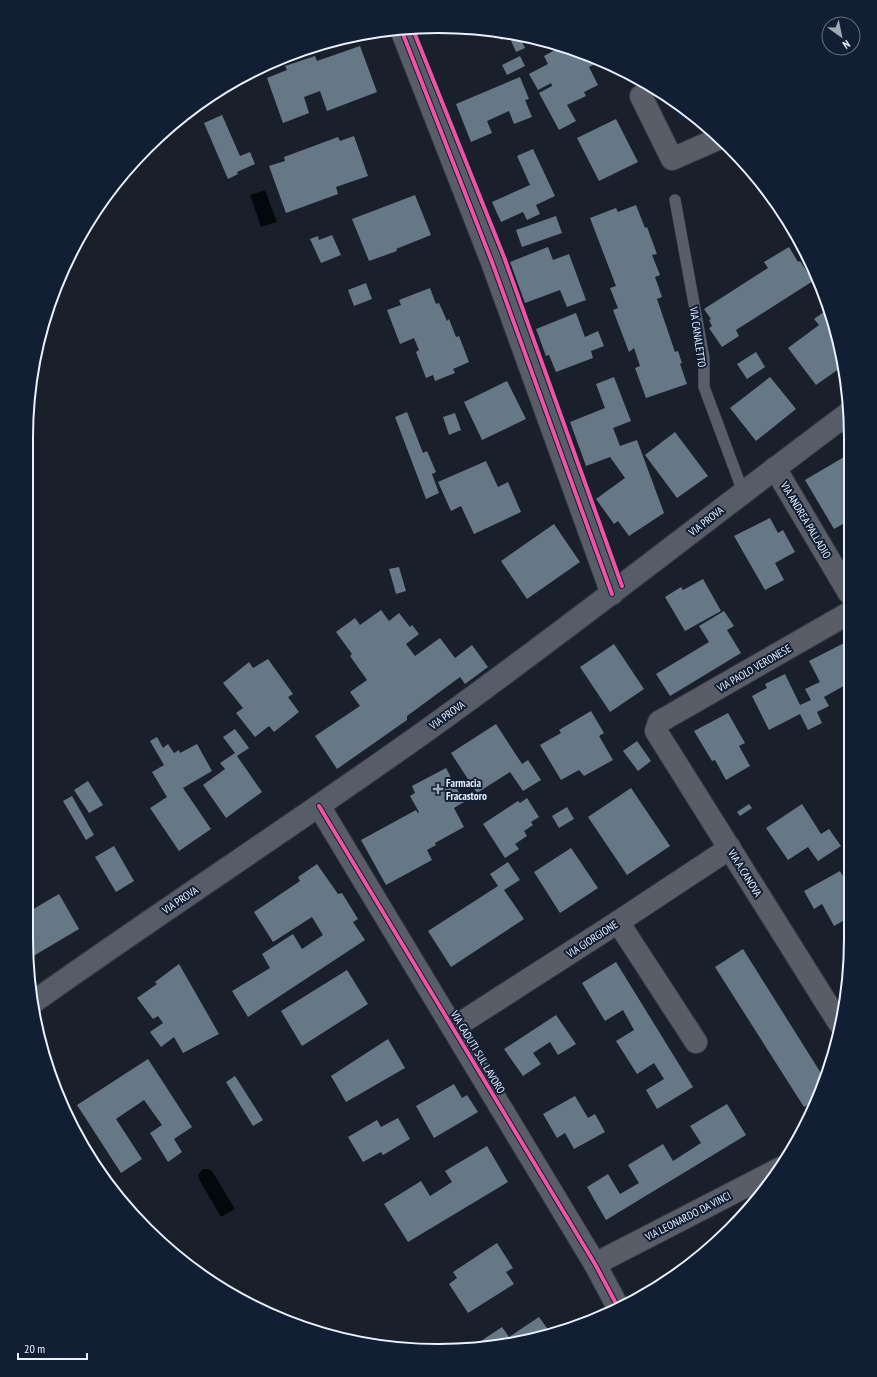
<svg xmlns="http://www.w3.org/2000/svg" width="877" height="1377" viewBox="0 0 877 1377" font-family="'PT Sans Narrow',sans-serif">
<rect width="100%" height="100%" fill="#19202c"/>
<polygon fill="#16253f" points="669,99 692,115 680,121"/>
<g fill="#02090c">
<polygon points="265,190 277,222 261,227 250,195"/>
<polygon points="203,1169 208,1169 212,1171 235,1209 221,1217 199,1179 198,1175"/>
</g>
<g fill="#667886">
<polygon points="496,30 519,36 525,48 516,52 509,36 501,40"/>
<polygon points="360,46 377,92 327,111 320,91 304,97 309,113 283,123 267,78 287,70 285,66 315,56 317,61"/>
<polygon points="562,46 571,48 601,61 589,67 598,85 584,92 586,96 567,105 576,121 559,130 539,93 552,86 551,83 538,90 529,74 548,64 544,56"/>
<polygon points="520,56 525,66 507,75 502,65"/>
<polygon points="520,77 529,99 525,100 532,117 514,124 509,111 487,121 492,133 471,142 456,104"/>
<polygon points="222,115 240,156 250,152 255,164 237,172 238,174 228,179 204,123"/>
<polygon points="616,119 638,162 599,181 577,138"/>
<polygon points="354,136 368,176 336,187 338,194 286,213 269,166 285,161 284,157 338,137 340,141"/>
<polygon points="533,149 555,196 536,205 540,214 527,220 523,212 501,222 492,202 530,185 517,156"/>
<polygon points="415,195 431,235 396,249 397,251 369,261 352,219"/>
<polygon points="636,205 645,228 647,227 657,254 652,255 660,275 655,277 662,297 657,299 675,352 678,351 682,363 680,364 687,384 646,398 635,368 640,366 634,348 629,352 613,310 618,308 610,288 616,286 590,218 616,208 618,212"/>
<polygon points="556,216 562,233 522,247 516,230"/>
<polygon points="332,235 341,255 321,263 310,239 318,236 319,240"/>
<polygon points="548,247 553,260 569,254 586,300 567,307 560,290 525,303 510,262"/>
<polygon points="789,247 798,262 800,261 813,281 736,330 739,336 722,347 709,328 712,326 709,320 711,319 704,309 768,268 764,262"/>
<polygon points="366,283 372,299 354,306 348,290"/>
<polygon points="430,288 436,304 439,303 447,321 449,319 456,337 459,336 469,362 453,369 455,373 435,381 433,375 426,378 416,352 419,350 414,338 400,344 387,310 401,305 399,300"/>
<polygon points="828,309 837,332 843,366 816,385 788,348 819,325 814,319"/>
<polygon points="576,313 585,337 598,331 604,346 591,351 593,358 556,372 549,355 546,356 536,329"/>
<polygon points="756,352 765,367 747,379 737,364"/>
<polygon points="614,377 631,421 613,428 620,446 637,440 664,513 629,536 618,521 614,524 596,499 625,478 610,457 586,466 570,422 605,408 596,384"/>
<polygon points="770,377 796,409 756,441 730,408"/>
<polygon points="507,381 526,419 482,440 464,402"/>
<polygon points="407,412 423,453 427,451 436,472 432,474 439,493 426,499 395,417"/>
<polygon points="455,413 461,430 449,435 443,417"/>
<polygon points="675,432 708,476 677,498 645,455"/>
<polygon points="844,457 850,466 850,520 834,529 805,480"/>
<polygon points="486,461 498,487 508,482 521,512 474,534 461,506 451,511 438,482"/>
<polygon points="770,518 778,533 783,530 795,552 775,563 784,580 765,590 734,536"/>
<polygon points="554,524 580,562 527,599 501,561"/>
<polygon points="399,567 406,591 396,594 389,569"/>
<polygon points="703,579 721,611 685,631 665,597 681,587 683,590"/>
<polygon points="381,610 389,621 399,613 410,627 412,625 419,634 406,644 415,656 440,638 455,658 472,645 488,667 465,684 460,677 407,716 407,720 337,769 315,736 360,706 350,692 367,680 350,656 352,654 336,632 355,618 360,625"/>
<polygon points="724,611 734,626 727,630 741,653 670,696 656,674 709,642 699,626"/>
<polygon points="846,642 849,648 849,683 824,697 829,706 817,712 822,723 808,730 800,714 769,730 752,696 767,688 765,684 785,674 800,705 811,700 805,689 820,682 809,661"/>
<polygon points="614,644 644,689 610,712 580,667"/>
<polygon points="268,659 293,694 288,697 299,712 274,732 269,726 255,737 236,713 243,708 223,683 249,662 253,668"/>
<polygon points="591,711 604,733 599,736 613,760 584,776 579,770 561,780 540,745 561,733 559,730"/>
<polygon points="728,713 745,743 739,746 750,766 726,780 715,760 712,761 694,731"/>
<polygon points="496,724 522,764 528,760 541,780 523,791 510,772 477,793 451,753"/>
<polygon points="235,729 249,748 237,756 262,792 226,818 203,785 225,769 220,763 235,753 223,737"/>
<polygon points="157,737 163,748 168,744 174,753 179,750 180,753 197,744 212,771 183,788 211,829 179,851 150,808 167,797 152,772 164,765 150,741"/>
<polygon points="637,741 651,761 638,771 623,751"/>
<polygon points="446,768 464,802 454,808 464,827 435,843 436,845 427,850 432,860 386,885 361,840 416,810 418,813 419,812 410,796 415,793 412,786"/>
<polygon points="88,781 103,805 89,813 74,790"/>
<polygon points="631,788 670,846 627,875 588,817"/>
<polygon points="72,796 94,835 86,840 63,801"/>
<polygon points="527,798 539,817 531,822 533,825 524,831 527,836 515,844 519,849 505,858 483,824 518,801 520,803"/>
<polygon points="749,804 752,808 740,816 737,812"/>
<polygon points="802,804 821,834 829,829 841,846 818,861 808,847 788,860 766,828"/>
<polygon points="567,807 574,819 559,828 552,816"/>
<polygon points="114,846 134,881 116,892 95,857"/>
<polygon points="571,848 598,888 560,913 534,872"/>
<polygon points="508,862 520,880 504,890 524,919 451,967 428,931 498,886 490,874"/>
<polygon points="317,864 338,894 342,893 358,919 353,922 365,940 248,1017 232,991 270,968 262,954 293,934 302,949 323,935 312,917 273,942 254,912 300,881 298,877"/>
<polygon points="840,871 848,885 848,918 834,926 822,904 814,909 804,891"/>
<polygon points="59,894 79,929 30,958 30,911"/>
<polygon points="743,949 824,1078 819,1098 804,1107 715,967"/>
<polygon points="616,962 693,1087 657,1109 646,1090 664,1079 654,1063 637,1074 616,1041 634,1030 623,1010 605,1021 582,983"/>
<polygon points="179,964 219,1034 183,1053 174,1037 161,1047 150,1032 163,1023 158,1016 153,1019 137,998 157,984 155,982"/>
<polygon points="347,970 368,1004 302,1046 281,1011"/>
<polygon points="556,1015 576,1044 558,1055 550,1042 533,1053 541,1064 523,1076 504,1049"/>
<polygon points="388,1039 405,1068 346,1102 331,1076"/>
<polygon points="148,1059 192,1127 174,1139 182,1152 168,1162 150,1133 162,1125 144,1100 116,1119 142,1159 121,1173 77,1105"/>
<polygon points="235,1076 263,1120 253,1126 226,1082"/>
<polygon points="454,1084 462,1098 467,1095 478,1112 434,1138 416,1106"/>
<polygon points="575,1096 588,1118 595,1114 605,1132 574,1149 565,1133 557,1138 543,1114"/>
<polygon points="727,1104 746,1135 606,1220 587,1187 608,1174 620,1194 639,1183 628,1165 663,1144 673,1161 701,1143 690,1126"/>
<polygon points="398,1118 410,1139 383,1155 381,1152 363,1162 348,1137 377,1120 381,1127"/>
<polygon points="487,1146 508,1182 408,1242 384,1204 421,1181 430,1196 452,1182 445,1171"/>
<polygon points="497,1243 513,1268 506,1272 514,1284 468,1313 449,1284 457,1278 453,1272"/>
<polygon points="683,1267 667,1282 651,1291 648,1287"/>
<polygon points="539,1317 552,1335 545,1337 484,1345 481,1341 502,1327 509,1337"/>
</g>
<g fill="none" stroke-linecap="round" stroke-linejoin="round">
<g stroke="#373d46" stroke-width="12">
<polyline id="service" points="675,200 704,358 704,387 743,492"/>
</g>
<g stroke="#373d46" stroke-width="24">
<g id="minor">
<polyline points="401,29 492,262 612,594"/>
<polyline points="641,96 672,159 720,138"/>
<polyline points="775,468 849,593"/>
<polyline points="319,806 595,1264 619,1309"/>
<polyline points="618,922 696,1042"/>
<polyline points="839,1023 656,731 659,722 849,613"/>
<polyline points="453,1028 618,922 730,848"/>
<polyline points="595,1264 781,1168"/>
</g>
</g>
<g stroke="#373d46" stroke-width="24">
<path id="secondary" d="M32,1003C159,913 289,828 416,738C564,633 705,520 850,412"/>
</g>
<use href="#service" stroke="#585d67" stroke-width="11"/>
<use href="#minor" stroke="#585d67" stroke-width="22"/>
<use href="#secondary" stroke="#565c68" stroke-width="22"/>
<g stroke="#111e34" stroke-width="6">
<g id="cycleway">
<polyline points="412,27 504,257 622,586"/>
<polyline points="401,29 492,262 612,594"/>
<polyline points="319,806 595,1264 619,1309"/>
</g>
</g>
<use href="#cycleway" stroke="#f153a3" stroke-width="4"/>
</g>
<path fill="#a0a8b4" stroke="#111e34" stroke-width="1.5" d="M436 783h4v4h4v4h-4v4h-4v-4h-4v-4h4z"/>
<g text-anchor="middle" stroke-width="4" stroke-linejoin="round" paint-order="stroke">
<g font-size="11" fill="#e9f1fd" stroke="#111e34">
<text transform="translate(698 337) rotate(82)" y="4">VIA CANALETTO</text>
<text transform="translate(806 520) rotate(59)" y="4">VIA ANDREA PALLADIO</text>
<text transform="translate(706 521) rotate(-38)" y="4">VIA PROVA</text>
<text transform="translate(754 668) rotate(-30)" y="4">VIA PAOLO VERONESE</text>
<text transform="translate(447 715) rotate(-36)" y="4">VIA PROVA</text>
<text transform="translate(745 873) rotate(58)" y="4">VIA A.CANOVA</text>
<text transform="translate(180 900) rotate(-34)" y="4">VIA PROVA</text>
<text transform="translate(592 939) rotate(-33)" y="4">VIA GIORGIONE</text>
<text transform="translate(478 1052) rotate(59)" y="4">VIA CADUTI SUL LAVORO</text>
<text transform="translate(688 1216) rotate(-27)" y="4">VIA LEONARDO DA VINCI</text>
</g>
<g font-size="11" font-weight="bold" fill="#e9f1fd" stroke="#111e34" text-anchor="start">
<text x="446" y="787">Farmacia<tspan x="446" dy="13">Fracastoro</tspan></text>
</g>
</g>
<path d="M0 0H877V1377H0ZM438 33H439A405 405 0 0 1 844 438V939A405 405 0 0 1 439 1344H438A405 405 0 0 1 33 939V438A405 405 0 0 1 438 33Z" fill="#111e34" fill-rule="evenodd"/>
<path fill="none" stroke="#e9f1fd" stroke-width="2" d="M438 33H439A405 405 0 0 1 844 438V939A405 405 0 0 1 439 1344H438A405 405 0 0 1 33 939V438A405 405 0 0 1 438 33Z"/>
<g transform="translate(841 36) rotate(147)"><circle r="19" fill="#111e34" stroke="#677284"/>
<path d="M0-3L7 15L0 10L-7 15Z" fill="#a0a8b4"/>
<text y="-6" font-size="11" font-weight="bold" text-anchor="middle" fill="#e9f1fd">N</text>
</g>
<path d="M18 1353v6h69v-6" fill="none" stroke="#e9f1fd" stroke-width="2"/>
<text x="24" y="1353" font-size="12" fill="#e9f1fd" stroke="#111e34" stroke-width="3" paint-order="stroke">20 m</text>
</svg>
